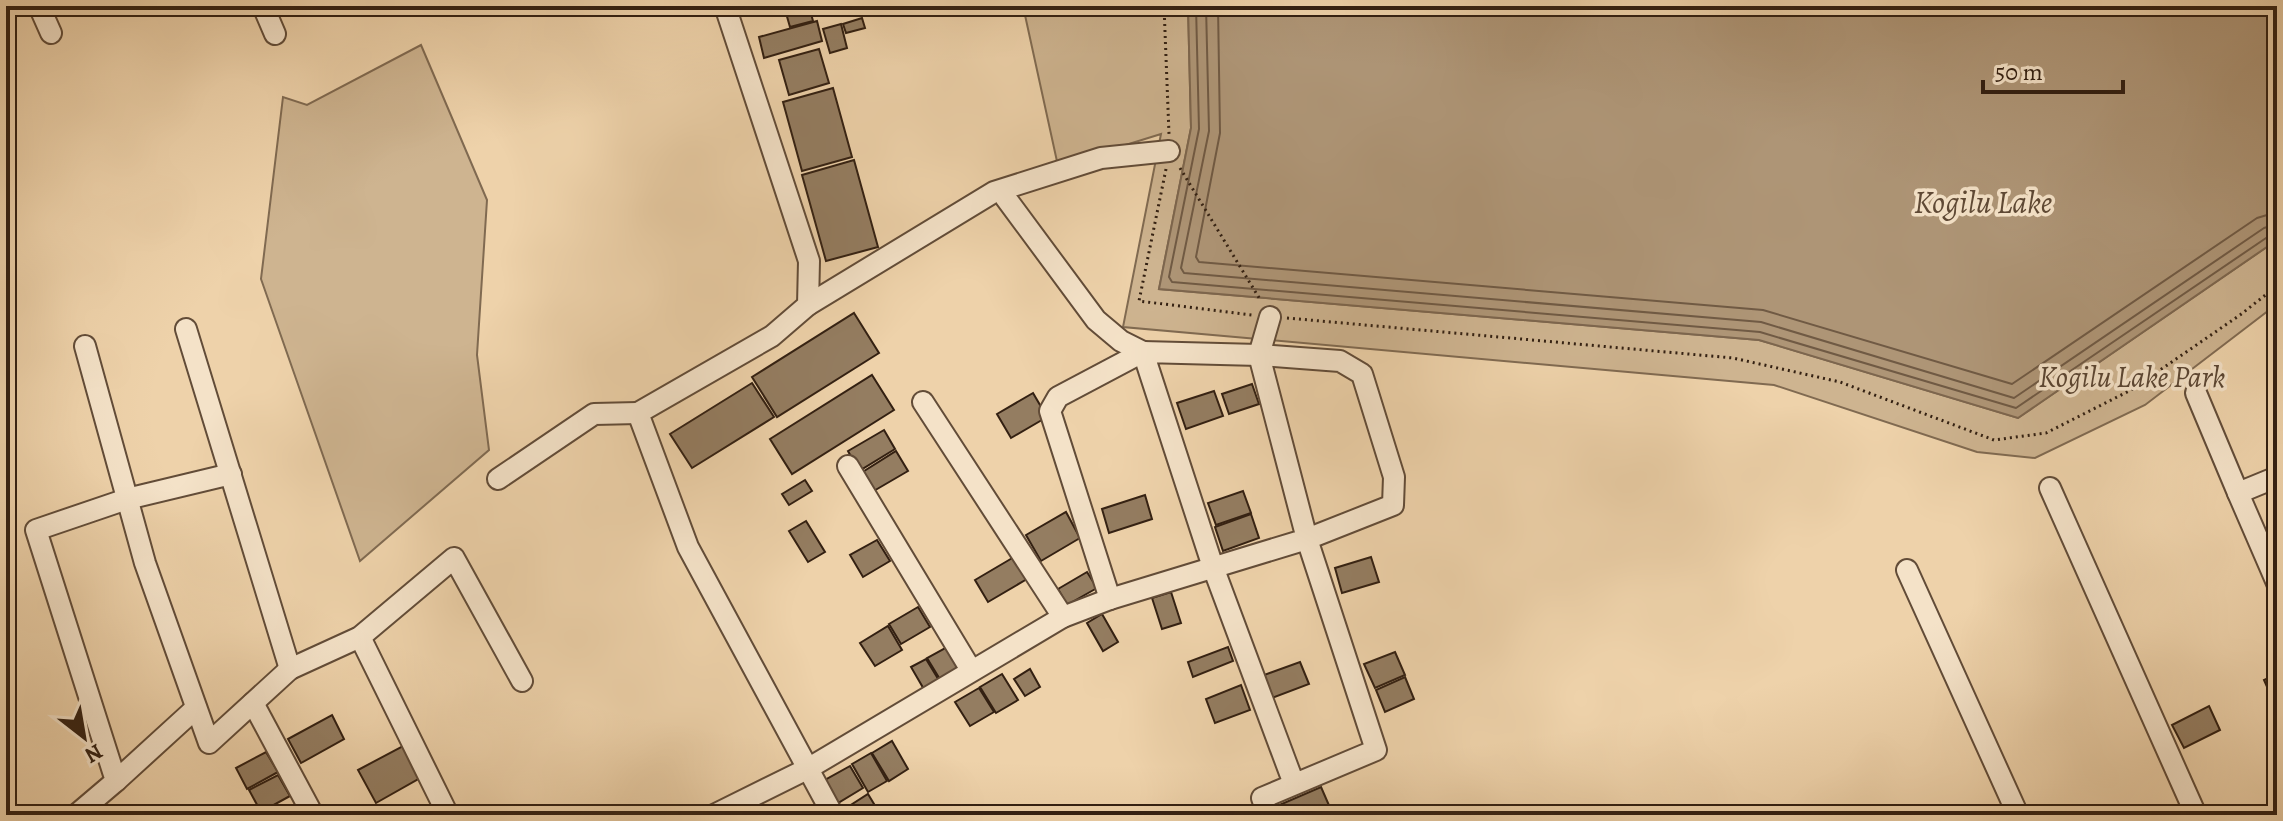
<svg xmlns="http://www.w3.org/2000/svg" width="2283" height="821" viewBox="0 0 2283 821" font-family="Alegreya,serif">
<rect width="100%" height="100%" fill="#eed2aa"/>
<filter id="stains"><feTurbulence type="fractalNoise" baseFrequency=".0025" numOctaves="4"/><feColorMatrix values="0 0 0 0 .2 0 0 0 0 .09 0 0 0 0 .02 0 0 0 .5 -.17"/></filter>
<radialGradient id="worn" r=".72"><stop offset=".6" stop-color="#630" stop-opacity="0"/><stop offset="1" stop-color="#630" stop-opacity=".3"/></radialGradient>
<g fill="#ceb490" stroke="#806a51" stroke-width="2">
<polygon points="1023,6 1188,6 1191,128 1159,289 1759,340 2018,418 2277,240 2277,304 2145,405 2035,458 1977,452 1774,385 1123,327 1161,134 1058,166"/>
<polygon points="421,45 487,200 477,355 489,450 360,561 261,279 283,97 307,105"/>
</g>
<polygon fill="#ae9576" stroke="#7d664e" stroke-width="2" points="1188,6 2277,6 2277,240 2018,418 1759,340 1159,289 1191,128"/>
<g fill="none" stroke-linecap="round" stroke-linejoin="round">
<g stroke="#705a44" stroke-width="2">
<polyline points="1196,6 1199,129 1169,277 1172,282 1760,332 2016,408 2269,236 2277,234"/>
<polyline points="1206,6 1209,131 1181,268 1184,273 1761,322 2014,398 2264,228 2277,224"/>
<polyline points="1218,6 1220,133 1196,257 1199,262 1763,310 2012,384 2257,218 2277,212"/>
</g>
</g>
<g fill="#947d61" stroke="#332012" stroke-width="2">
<polygon points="784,6 809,6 813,21 790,27"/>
<polygon points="862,18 865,28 846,33 843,24"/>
<polygon points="817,21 822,41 764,58 759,37"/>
<polygon points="841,24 847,48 830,53 823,29"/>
<polygon points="819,49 829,83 789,95 779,60"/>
<polygon points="833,88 852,157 802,171 783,102"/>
<polygon points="854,160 878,247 826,261 802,175"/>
<polygon points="854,313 879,353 777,417 752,377"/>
<polygon points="872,375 894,410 792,474 770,439"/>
<polygon points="752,383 774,417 692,468 670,434"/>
<polygon points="1252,384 1259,404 1229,414 1222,394"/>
<polygon points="1214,391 1223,416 1186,429 1177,403"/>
<polygon points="1033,393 1047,417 1011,438 997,414"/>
<polygon points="884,430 895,449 859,471 848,451"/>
<polygon points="896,451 908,471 872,492 861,473"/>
<polygon points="805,480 812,491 789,505 782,494"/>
<polygon points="1243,491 1251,513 1216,525 1208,503"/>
<polygon points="1145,495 1152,519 1109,533 1102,509"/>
<polygon points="1066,512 1080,538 1041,561 1026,535"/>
<polygon points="1251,514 1259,538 1223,551 1215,527"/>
<polygon points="806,521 825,552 808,562 789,531"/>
<polygon points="877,540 890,561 863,577 850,555"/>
<polygon points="1014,557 1027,579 988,602 975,580"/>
<polygon points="1371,557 1379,582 1342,593 1335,568"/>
<polygon points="1087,572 1097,588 1067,605 1058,589"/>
<polygon points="1171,592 1181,623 1162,629 1152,598"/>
<polygon points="918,607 930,627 901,644 889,624"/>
<polygon points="1102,614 1118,642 1103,651 1087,623"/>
<polygon points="888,626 902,650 875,666 860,643"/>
<polygon points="947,647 960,670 941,681 927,658"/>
<polygon points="1228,647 1233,661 1193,677 1188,662"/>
<polygon points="1395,652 1405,675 1375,688 1364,664"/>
<polygon points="926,659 940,682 925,691 911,667"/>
<polygon points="1300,662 1309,684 1272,698 1264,675"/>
<polygon points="1030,669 1040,687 1025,696 1014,679"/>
<polygon points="1002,674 1018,700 996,713 980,687"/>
<polygon points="2277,674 2277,704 2275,705 2264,680"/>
<polygon points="1405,677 1414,699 1385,712 1376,690"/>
<polygon points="1241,685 1250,710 1215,723 1206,699"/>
<polygon points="979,688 994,712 970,726 955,702"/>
<polygon points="2209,706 2220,730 2184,748 2172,725"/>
<polygon points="332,715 344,739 301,763 288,739"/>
<polygon points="892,741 908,769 889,781 872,753"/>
<polygon points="403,746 420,778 376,803 358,770"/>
<polygon points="266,752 278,772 247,789 236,768"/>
<polygon points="871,753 887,781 868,792 852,764"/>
<polygon points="850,766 863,788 838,803 825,780"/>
<polygon points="278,775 290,796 261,812 249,790"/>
<polygon points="1321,787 1331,810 1319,815 1281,815 1277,806"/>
<polygon points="868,794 877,809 867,815 850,815 846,808"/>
</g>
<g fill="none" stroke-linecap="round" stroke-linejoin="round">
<g stroke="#624c38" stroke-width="24">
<g id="minor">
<polyline points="39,6 51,33"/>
<polyline points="263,6 275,34"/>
<polyline points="725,6 809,261 808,305 772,336 638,413 688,547 833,815"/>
<polyline points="1005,197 1096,320 1121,341 1143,352"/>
<polyline points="808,305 994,192 1101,158 1169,151"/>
<polyline points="186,329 290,669"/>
<polyline points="85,346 145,563 209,743 290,669 360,637 454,558 522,681"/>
<polyline points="2196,393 2238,493"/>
<polyline points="848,466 971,670"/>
<polyline points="2277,477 2238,493 2277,583"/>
<polyline points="498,479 594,414 638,413"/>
<polyline points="2050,488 2196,815"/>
<polyline points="1907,570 2018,815"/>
<polyline points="1110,599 1050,411 1058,397 1143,352"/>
<polyline points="1063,617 1110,599 1307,539 1259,355 1270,317"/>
<polyline points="360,637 448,815"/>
<polyline points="253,703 313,815"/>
<polyline points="116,781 196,708"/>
<polyline points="76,815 116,781 36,530 127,499 231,474"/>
<polyline points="714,815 809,768 1063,617 923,402"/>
<polyline points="1268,815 1262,798 1376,750 1307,539 1393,505 1394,477 1362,374 1340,361 1259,355 1143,352 1213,567 1294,784"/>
</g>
</g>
<g stroke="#332012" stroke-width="3" stroke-dasharray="2 4" stroke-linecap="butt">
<polyline points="1164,6 1169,134"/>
<polyline points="1180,168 1261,301"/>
<polyline points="1166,169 1139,301 1252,315"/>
<polyline points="1287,318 1733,358 1840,382 1994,440 2046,433 2131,390 2240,315 2277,286"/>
</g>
<use href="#minor" stroke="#f4e2c8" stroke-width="20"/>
</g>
<g text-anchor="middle" stroke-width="7" stroke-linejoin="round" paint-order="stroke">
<g font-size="30" font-style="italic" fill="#5a4532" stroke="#f4e2c8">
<text x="2132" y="387">Kogilu Lake Park</text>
</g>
<g font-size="32" font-style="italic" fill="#5e4935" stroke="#f4e2c8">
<text x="1983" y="213">Kogilu Lake</text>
</g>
</g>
<rect width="2283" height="821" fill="none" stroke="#eed2aa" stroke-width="32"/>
<rect x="8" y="8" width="2267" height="805" fill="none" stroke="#332012" stroke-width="4"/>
<rect x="16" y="16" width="2251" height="789" fill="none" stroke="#332012" stroke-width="2"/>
<g transform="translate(84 737) rotate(149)" stroke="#f4e2c8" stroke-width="6" paint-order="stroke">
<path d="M0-6L14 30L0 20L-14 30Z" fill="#332012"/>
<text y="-12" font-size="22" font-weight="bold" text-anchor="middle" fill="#332012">N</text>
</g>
<path d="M1983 80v12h140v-12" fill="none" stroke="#332012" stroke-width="4"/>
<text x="1995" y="80" font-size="24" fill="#332012" stroke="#f4e2c8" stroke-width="6" paint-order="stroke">50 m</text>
<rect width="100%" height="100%" filter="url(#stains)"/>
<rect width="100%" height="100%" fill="url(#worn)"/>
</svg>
